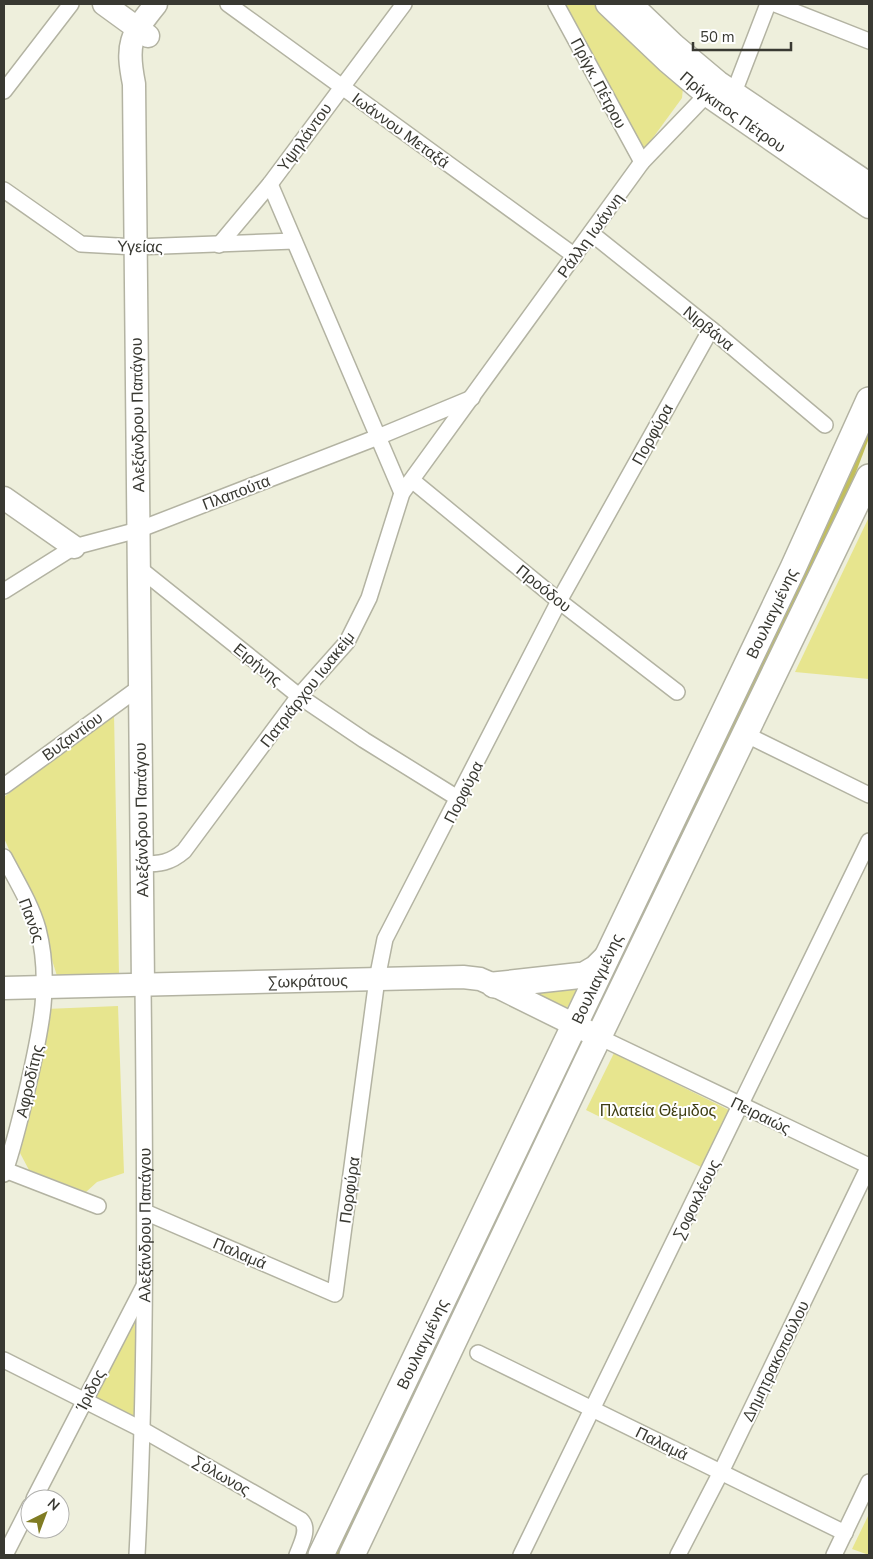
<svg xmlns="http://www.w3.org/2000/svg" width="873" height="1559" viewBox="0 0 873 1559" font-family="'Nunito Sans',sans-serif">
<rect width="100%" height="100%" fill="#eeefdc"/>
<g fill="#e7e58e">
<polygon points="565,4 594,4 683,88 682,98 644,150"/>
<polygon points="869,517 869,679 795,672"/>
<polygon points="114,713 119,975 57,976 40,921 4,838 4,797"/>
<polygon points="579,985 566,1010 530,993"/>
<polygon points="118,1006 124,1173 97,1182 86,1192 29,1170 20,1153 38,1079 46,1009"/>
<polygon points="614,1053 729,1110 701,1167 586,1110"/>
<polygon points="137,1318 143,1319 134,1421 94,1400"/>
<polygon points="869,1514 869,1555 852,1549"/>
</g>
<g fill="#c2bf5b">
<polygon points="869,432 869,438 850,488 593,1022 590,1021 653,882"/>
<polygon points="574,1051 579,1053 339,1555 333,1555"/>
</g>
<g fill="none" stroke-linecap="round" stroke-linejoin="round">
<g stroke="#b3b3a2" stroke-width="18">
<g id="street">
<polyline points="228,4 575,256"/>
<polyline points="556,4 642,162"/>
<polyline points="775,4 869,41"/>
<polyline points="4,91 71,4"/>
<polyline points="731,100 768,4"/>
<polyline points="270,184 402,493"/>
<polyline points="4,190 81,244 136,247 294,241"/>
<polyline points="591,233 711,329 825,425"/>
<polyline points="219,245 270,184 404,4"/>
<polyline points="413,481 559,601 677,692"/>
<polyline points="139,568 299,696 364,740 459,799"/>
<polyline points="4,591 74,547 138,530 378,437 472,398"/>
<polyline points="745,734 869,795"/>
<polyline points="4,786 140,687"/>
<path d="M4,857C16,880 31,904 38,929C52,983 40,1033 28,1086C21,1116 14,1146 4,1174"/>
<path d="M142,864C160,864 170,863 184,851L299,696L347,642L369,598L402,493L642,162L712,89"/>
<polyline points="599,1037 869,1166"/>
<polyline points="5,1170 98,1206"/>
<polyline points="145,1212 335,1294 377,979 385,939 559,601 711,329"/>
<polyline points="478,1353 845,1533"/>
<path d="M4,1360L143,1430L301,1520C310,1529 301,1544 297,1555"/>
<polyline points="34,1499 144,1286"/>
<polyline points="5,1555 30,1506"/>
<path id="s1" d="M137,1555C147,1364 145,1176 143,985"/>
<polyline points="521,1555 869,841"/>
<polyline points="678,1555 721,1472 869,1166"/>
<polyline points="834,1555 869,1482"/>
</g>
</g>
<g stroke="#b3b3a2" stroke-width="25">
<g id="secondary">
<polyline points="104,4 148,36"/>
<path id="s2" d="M607,4L667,61L707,95L869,207"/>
<polyline points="631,4 674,45 718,82 869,184"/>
<polyline points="4,498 74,547"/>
<path d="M143,985L134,84C126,44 130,36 156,4"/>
<path id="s3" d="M4,988L463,977L480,979L494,985L599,1037"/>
</g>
</g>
<g stroke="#b3b3a2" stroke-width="28">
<g id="primary">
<polyline points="494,985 584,975 596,968 606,958"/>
<path id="s4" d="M321,1555L793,568L869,400"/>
<polyline points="352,1555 587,1061 869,477"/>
</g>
</g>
<use href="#street" stroke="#fff" stroke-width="15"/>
<use href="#secondary" stroke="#fff" stroke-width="22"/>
<use href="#primary" stroke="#fff" stroke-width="25"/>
</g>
<g text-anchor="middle" stroke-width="4" stroke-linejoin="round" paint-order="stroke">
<g font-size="16" fill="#393932" stroke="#fff">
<text transform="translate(599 83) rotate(62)" y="6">Πρίγκ. Πέτρου</text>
<text dy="6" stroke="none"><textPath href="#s2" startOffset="166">Πρίγκιπος Πέτρου</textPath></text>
<text transform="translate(401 130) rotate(36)" y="6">Ιωάννου Μεταξά</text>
<text transform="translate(304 137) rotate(-54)" y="6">Υψηλάντου</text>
<text transform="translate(590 235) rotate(-54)" y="6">Ράλλη Ιωάννη</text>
<text transform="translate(140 246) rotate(1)" y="6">Υγείας</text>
<text transform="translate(709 328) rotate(39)" y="6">Νιρβάνα</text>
<text transform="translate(137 415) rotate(-91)" y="6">Αλεξάνδρου Παπάγου</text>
<text transform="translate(652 434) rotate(-61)" y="6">Πορφύρα</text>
<text transform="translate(236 492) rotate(-21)" y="6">Πλαπούτα</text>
<text transform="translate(544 588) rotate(39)" y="6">Προόδου</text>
<text dy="6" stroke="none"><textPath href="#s4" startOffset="1044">Βουλιαγμένης</textPath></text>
<text transform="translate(258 664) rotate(39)" y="6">Ειρήνης</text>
<text transform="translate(307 689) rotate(-52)" y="6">Πατριάρχου Ιωακείμ</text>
<text transform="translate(72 736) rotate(-36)" y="6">Βυζαντίου</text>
<text transform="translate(463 792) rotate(-63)" y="6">Πορφύρα</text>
<text transform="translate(141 820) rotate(-91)" y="6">Αλεξάνδρου Παπάγου</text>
<text transform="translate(32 920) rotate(70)" y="6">Πανός</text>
<text dy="6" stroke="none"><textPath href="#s4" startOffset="639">Βουλιαγμένης</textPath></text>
<text dy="6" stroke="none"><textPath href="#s3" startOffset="304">Σωκράτους</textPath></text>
<text transform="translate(29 1081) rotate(-77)" y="6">Αφροδίτης</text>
<text transform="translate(761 1115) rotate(26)" y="6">Πειραιώς</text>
<text transform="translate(349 1190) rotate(-82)" y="6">Πορφύρα</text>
<text transform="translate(696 1199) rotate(-64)" y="6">Σοφοκλέους</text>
<text dy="6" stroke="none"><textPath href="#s1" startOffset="330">Αλεξάνδρου Παπάγου</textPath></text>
<text transform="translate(240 1253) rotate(23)" y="6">Παλαμά</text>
<text dy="6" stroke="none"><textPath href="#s4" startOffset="234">Βουλιαγμένης</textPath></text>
<text transform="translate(775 1361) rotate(-64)" y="6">Δημητρακοπούλου</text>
<text transform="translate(90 1390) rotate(-63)" y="6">Ίριδος</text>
<text transform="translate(662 1443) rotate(26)" y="6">Παλαμά</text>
<text transform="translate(222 1475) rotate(30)" y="6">Σόλωνος</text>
</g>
<g font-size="16" fill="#3f3e13" stroke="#fff">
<text x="658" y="1116">Πλατεία Θέμιδος</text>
</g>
</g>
<rect width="873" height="1559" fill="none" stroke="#393932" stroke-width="10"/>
<g transform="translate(45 1514) rotate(42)"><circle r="24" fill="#ffffff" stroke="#b0b0ad"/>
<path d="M0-4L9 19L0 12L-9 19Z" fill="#807c23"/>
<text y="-8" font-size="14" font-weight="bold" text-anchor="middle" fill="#393932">N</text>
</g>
<path d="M693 42v8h98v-8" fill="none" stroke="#393932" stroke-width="2.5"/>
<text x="700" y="42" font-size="15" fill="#393932" stroke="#ffffff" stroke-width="4" paint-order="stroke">50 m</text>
</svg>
